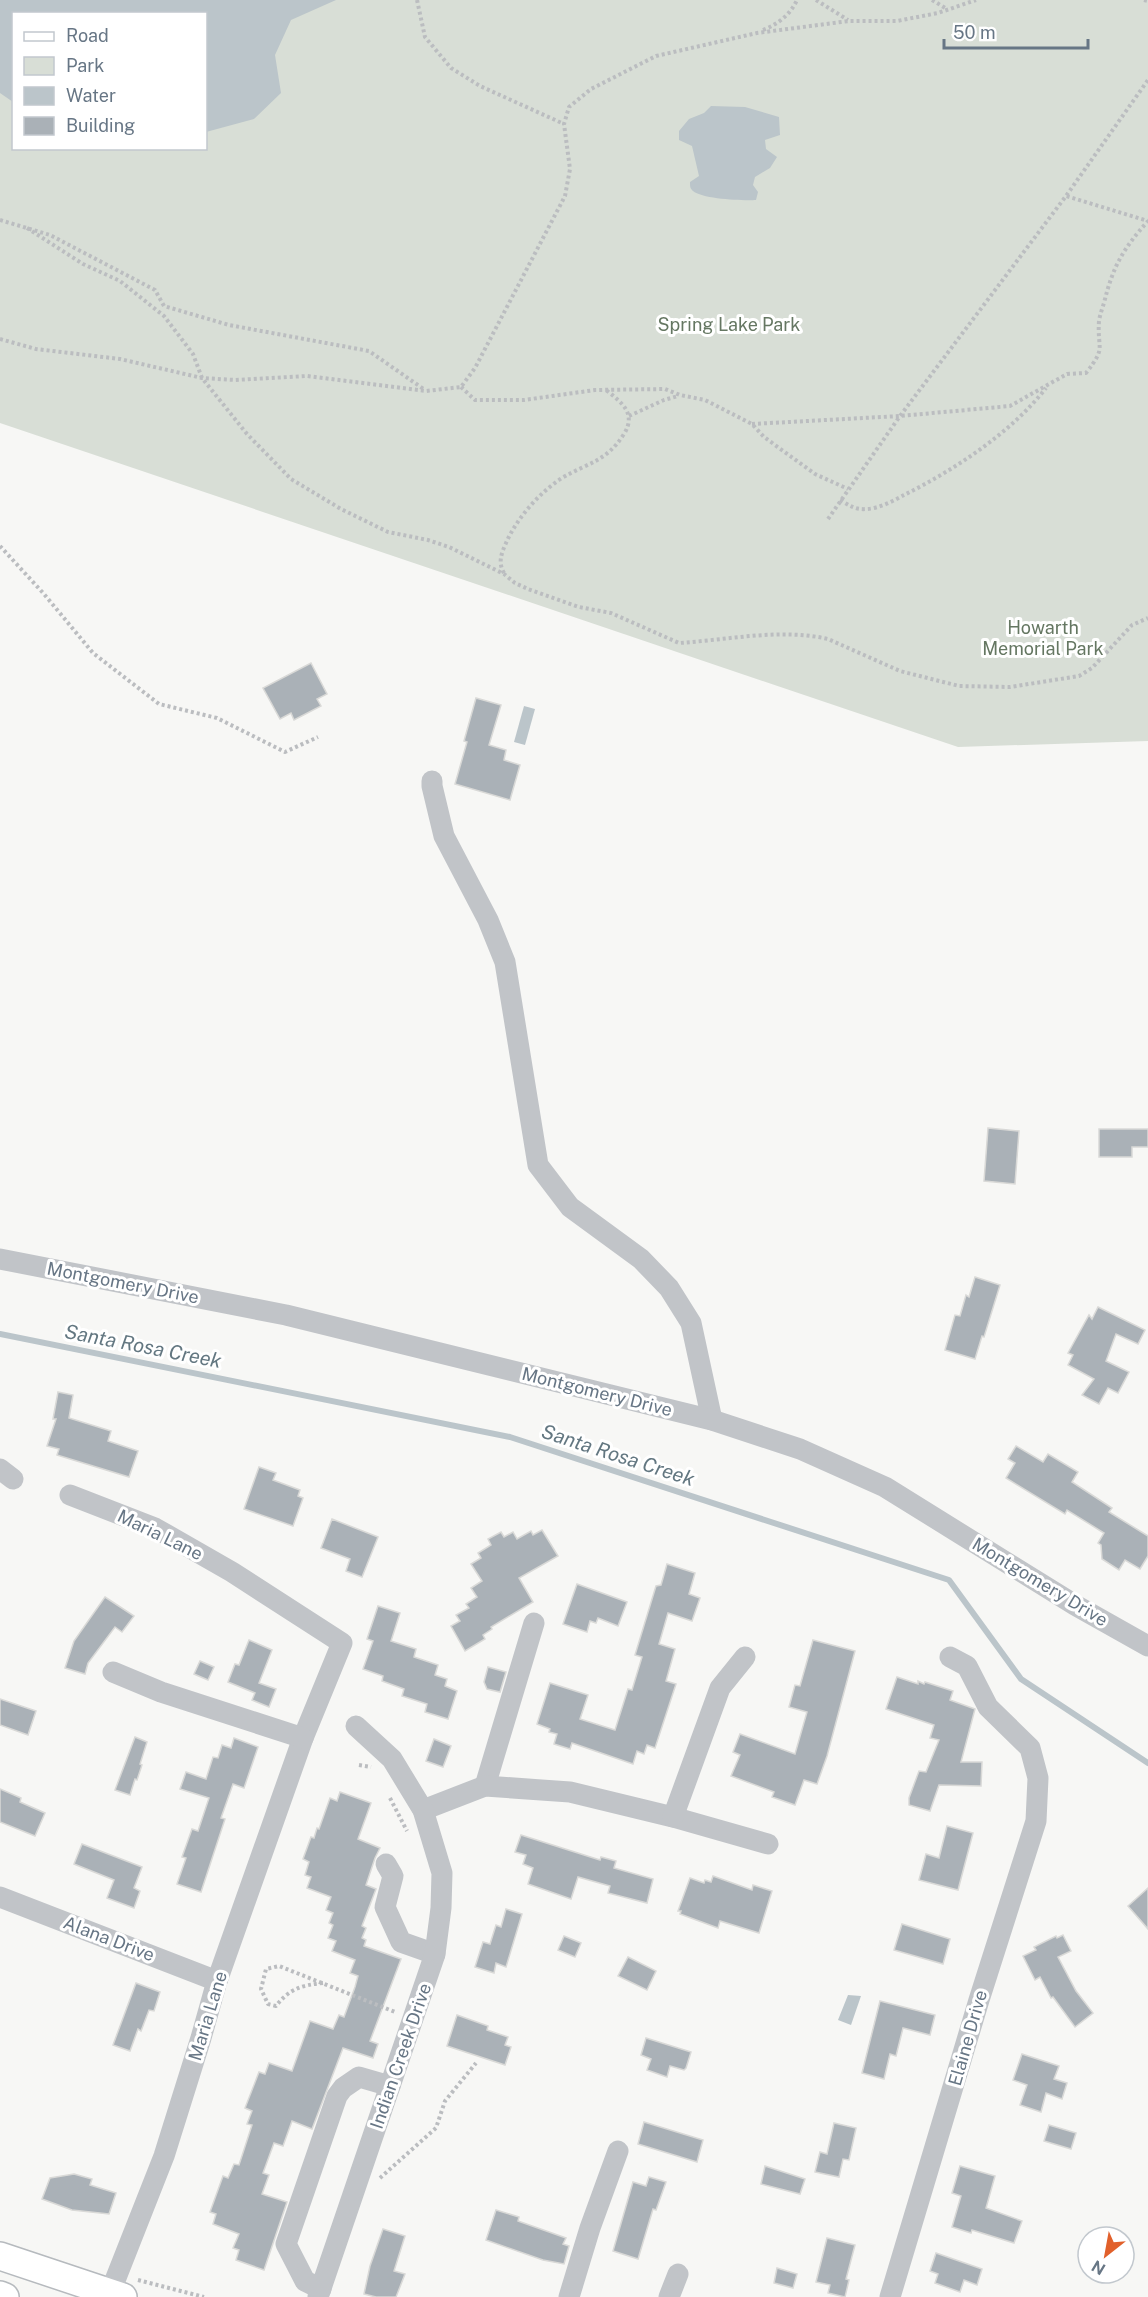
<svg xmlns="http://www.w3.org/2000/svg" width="1148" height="2297" viewBox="0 0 1148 2297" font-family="'Public Sans',sans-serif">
<rect width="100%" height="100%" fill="#f7f7f5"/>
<path fill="#d8ded6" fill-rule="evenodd" d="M0,0H1148V741L958,747L0,423ZM14,14H206V148H14Z"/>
<g fill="#bbc5ca">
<polygon points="0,0 336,0 291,20 275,55 281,93 254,119 206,132 206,14 14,14 13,102 0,93"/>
<path d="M711,106L745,107L779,117L780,135L765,140L766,149L777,157L770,168L755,177L753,185L758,192L756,200C744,201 702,199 693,191C690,188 690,187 690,182L699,176L692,146L679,140V131L689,119L704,113Z"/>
<polygon points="524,706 535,709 525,745 514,742"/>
<polygon points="848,1995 861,1996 851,2025 838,2020"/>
</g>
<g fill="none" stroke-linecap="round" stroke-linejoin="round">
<polyline stroke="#bbc5ca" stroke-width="6" points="0,1334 510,1437 949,1580 1021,1679 1148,1763"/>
</g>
<g fill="#aab1b7" stroke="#d9d9d7" stroke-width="1.5">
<polygon points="311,663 327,694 317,699 321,706 294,720 291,713 280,719 263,688"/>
<polygon points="476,698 501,705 489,745 506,750 504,760 520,765 510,800 455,784 467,742 464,741"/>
<polygon points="988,1128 1019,1131 1015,1184 984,1181"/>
<polygon points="1099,1129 1148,1129 1148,1147 1132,1147 1132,1157 1099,1157"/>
<polygon points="975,1277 1000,1285 984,1337 982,1336 975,1359 945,1350 955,1315 960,1316 966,1295 969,1297"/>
<polygon points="1098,1307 1145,1330 1138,1344 1116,1334 1106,1361 1129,1372 1118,1393 1108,1388 1099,1404 1082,1395 1094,1379 1068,1365 1073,1355 1068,1353 1089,1315 1092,1319"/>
<polygon points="58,1392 73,1395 69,1418 111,1431 108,1441 138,1451 129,1477 57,1455 59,1449 47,1446 56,1419 53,1419"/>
<polygon points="1016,1446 1043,1462 1048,1454 1078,1472 1072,1482 1112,1508 1109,1512 1148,1536 1148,1556 1140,1569 1125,1560 1119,1570 1102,1559 1101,1545 1098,1543 1104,1533 1067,1510 1065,1514 1006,1478 1015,1463 1008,1459"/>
<polygon points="259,1467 276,1473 273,1480 300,1490 298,1496 303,1498 293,1526 244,1509"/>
<polygon points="332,1519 378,1537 362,1577 346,1571 350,1559 321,1548"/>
<polygon points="542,1530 558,1556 519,1578 533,1602 491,1627 492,1629 483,1635 485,1639 465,1651 451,1626 460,1621 456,1615 469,1608 466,1604 477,1597 471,1588 482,1581 471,1564 481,1558 478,1553 491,1545 488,1539 501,1532 504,1537 513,1532 517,1539 531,1531 533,1535"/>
<polygon points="667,1564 695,1573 689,1594 700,1598 692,1621 668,1613 659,1644 675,1649 666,1681 676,1684 655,1748 647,1745 644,1754 637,1751 633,1764 572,1743 570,1749 554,1744 557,1734 549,1732 550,1729 537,1724 550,1683 588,1695 580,1719 615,1730 628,1689 632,1690 642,1657 635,1655 656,1586 661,1585"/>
<polygon points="577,1584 627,1602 618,1626 598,1618 596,1623 590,1621 587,1632 563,1624"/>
<polygon points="105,1597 134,1616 122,1632 115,1627 88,1663 85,1674 65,1668 74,1641"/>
<polygon points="378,1606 400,1613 391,1641 416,1649 414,1657 438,1665 435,1675 447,1679 445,1686 457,1691 448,1719 425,1712 427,1704 402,1696 404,1689 382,1681 383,1676 363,1669 373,1641 367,1639"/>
<polygon points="249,1640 272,1650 259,1683 276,1689 269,1707 252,1700 255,1693 228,1682 235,1664 239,1665"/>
<polygon points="813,1640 855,1651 827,1756 817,1784 804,1780 795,1805 772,1797 774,1792 731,1776 740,1755 733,1752 740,1734 795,1754 807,1712 789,1707 795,1685 800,1686"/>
<polygon points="200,1661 214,1667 208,1680 194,1674"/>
<polygon points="488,1667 506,1672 500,1692 487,1689 484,1682"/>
<polygon points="897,1677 918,1684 918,1681 924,1684 925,1682 953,1691 950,1700 975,1709 961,1762 982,1762 981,1786 939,1785 930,1811 909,1805 909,1798 919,1771 926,1772 939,1740 930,1738 934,1725 886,1709"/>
<polygon points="0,1699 36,1711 28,1735 0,1725"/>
<polygon points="135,1737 147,1742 140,1764 142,1765 137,1780 135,1779 130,1795 115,1790"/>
<polygon points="234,1738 258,1747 244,1788 233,1784 221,1818 225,1819 201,1892 177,1884 186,1858 182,1857 192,1829 198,1831 209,1798 180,1789 186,1772 206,1779 213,1757 218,1758 222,1745 231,1748"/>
<polygon points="434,1739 451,1746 443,1767 426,1761"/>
<polygon points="0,1789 21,1798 20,1802 45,1813 35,1836 0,1822"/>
<polygon points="340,1792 371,1803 358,1839 380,1848 375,1858 366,1885 376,1889 362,1926 366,1928 362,1938 366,1940 364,1946 401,1959 370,2041 378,2044 373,2058 343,2048 312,2129 292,2121 283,2146 274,2143 263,2173 269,2175 262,2194 287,2202 264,2270 236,2260 239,2250 233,2248 239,2234 213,2224 216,2214 210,2212 223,2176 228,2178 234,2164 239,2165 252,2125 247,2124 252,2111 245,2108 259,2072 265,2074 269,2063 292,2071 310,2021 333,2029 339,2015 344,2017 355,1987 358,1976 350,1973 355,1960 332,1951 336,1941 328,1938 333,1925 329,1923 333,1913 326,1910 331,1897 307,1888 311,1877 305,1875 309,1862 303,1859 311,1837 314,1838 317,1828 319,1829 330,1798 337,1801"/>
<polygon points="947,1826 973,1833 958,1890 919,1880 926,1854 939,1858"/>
<polygon points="521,1835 600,1860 601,1857 616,1861 614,1868 653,1879 647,1903 608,1893 610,1886 578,1877 571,1899 528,1884 533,1868 523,1864 526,1855 515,1852"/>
<polygon points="82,1844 142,1867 134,1888 140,1891 134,1908 107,1898 114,1880 74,1864"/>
<polygon points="713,1876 752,1890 753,1885 772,1891 759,1933 720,1921 718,1928 680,1914 681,1911 678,1911 690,1878 704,1883 705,1880 711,1882"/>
<polygon points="1148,1888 1148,1929 1128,1906"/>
<polygon points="506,1909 522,1914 506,1967 496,1963 494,1973 475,1967 483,1942 490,1944 496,1925 501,1927"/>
<polygon points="902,1924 950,1939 943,1964 894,1950"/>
<polygon points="1063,1935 1071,1951 1058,1957 1076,1991 1093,2013 1075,2027 1053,1997 1051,1998 1040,1977 1035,1980 1023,1956 1036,1950 1034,1947 1056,1936 1057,1938"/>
<polygon points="564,1936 581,1943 575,1957 558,1950"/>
<polygon points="628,1957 656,1971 647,1990 618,1976"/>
<polygon points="136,1983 160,1992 154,2011 149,2010 141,2031 138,2029 130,2051 113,2045"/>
<polygon points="880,2001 935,2015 930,2035 903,2028 896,2056 890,2054 884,2079 862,2073"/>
<polygon points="457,2015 488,2026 487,2030 508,2037 505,2045 511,2047 505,2065 447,2046"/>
<polygon points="646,2038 691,2052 686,2068 684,2070 670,2066 667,2077 647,2070 651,2059 641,2055"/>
<polygon points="1022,2054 1059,2066 1054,2079 1067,2083 1062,2099 1046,2093 1041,2112 1020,2105 1027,2085 1013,2080"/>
<polygon points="644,2122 703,2140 697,2162 638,2144"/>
<polygon points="834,2123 856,2128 849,2160 843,2159 839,2177 815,2172 820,2152 827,2154"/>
<polygon points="1049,2125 1076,2133 1071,2149 1044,2141"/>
<polygon points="765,2166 805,2179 800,2194 761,2184"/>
<polygon points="960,2166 995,2176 986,2208 1022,2221 1014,2243 972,2230 971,2233 952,2227 961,2196 952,2193"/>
<polygon points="74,2174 92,2179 90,2185 116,2193 109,2214 72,2210 42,2199 50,2178"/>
<polygon points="649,2177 666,2182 656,2210 653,2209 638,2259 613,2251 633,2182 646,2186"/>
<polygon points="496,2210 519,2217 518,2221 566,2238 563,2244 569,2246 564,2264 543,2260 486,2240"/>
<polygon points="383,2229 405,2236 394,2271 405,2274 396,2297 376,2297 364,2294 370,2266"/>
<polygon points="827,2238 855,2245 846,2279 849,2280 845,2297 828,2293 830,2285 816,2282"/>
<polygon points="936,2253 982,2269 977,2285 964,2280 960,2292 935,2283 938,2274 930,2271"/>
<polygon points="777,2268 797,2274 793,2288 774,2283"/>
</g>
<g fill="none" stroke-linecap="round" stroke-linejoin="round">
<g stroke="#b6babe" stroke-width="30">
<g id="major">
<polyline points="0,2256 123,2297"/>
<polyline points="0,2295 5,2297"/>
</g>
</g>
<g stroke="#bbbdc0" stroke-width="4" stroke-dasharray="3 3" stroke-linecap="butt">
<polyline points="417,0 425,37 451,68 480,86 564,124"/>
<polyline points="816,0 848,20"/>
<polyline points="932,0 947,9"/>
<polyline points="1144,0 1148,1"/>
<path d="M763,30C778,24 790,15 797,0"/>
<polyline points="0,220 50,235 155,290 164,306 229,325 369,351 425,390"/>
<path d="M27,228L83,264L120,281L164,316L193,354L202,378L247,434L291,479L341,509L388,532L428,540L449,547L504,574L515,583L528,589L579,607L611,613L679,643C727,640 781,628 828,639L900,671L959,686L1010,687L1079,676L1092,668L1132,625L1148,618"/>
<polyline points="0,339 36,349 120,359 202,378 235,380 307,376 426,391 461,387 475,368 565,196 570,169 564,124 569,107 591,89 656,56 757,33 849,21 897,21 938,13 976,0"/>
<polyline points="461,387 475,400 524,400 595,390 665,389 680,395 705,400 752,424 764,437 815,474 848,489"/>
<polyline points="629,416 664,400 678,396"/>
<path d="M752,424L900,416L1010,406L1067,374L1086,373C1107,346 1097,351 1099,321C1100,315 1102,309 1104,303C1113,266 1123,249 1148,221L1066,196"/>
<path d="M840,500C849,505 855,510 866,509C878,509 893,501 904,495C954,470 1011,433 1046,388"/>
<polyline points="828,519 900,416 1066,196 1148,80"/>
<polyline points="0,546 44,594 93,653 159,704 217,718 285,752 318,737"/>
<path d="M504,573C498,563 501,554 506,543C517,518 539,493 562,478C589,462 606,462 624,434C637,413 621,402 606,390"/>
<polyline points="359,1765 371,1767"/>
<polyline points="390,1798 407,1831"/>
<path d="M323,1983C302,1985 289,1989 276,2006L268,2004L261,1989L266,1969L279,1966L395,2012"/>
<polyline points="380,2178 436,2128 445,2101 476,2063"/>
<polyline points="138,2280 204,2297"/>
</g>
<g stroke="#c1c4c8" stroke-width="21">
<polyline points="432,781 432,786 444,836 488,920 505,962 538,1165 570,1207 641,1259 669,1288 691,1323 712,1420"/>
<polyline points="0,1259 286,1315 712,1420 800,1449 885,1487 1075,1605 1148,1646"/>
<polyline points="0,1469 13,1479"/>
<polyline points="70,1495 155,1528 232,1572 342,1643 303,1738 217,1981 201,2038 164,2156 110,2293"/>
<polyline points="113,1672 161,1692 303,1738"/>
<polyline points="485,1786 534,1623"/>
<polyline points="423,1810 485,1786 570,1792 673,1817 768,1844"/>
<polyline points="673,1817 720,1688 745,1657"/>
<polyline points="386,1864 393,1876 385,1907 401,1942 435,1954"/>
<polyline points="0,1897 217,1981"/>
<polyline points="321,2289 305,2281 286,2244 337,2096 343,2088 359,2077 390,2086"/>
<polyline points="318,2297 435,1954 441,1908 442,1873 423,1810 392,1759 356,1726"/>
<polyline points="569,2297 590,2228 618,2151"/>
<polyline points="669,2297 678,2274"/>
<polyline points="890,2297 979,2000 1036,1821 1038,1778 1030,1748 988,1707 967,1666 950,1657"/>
</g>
<use href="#major" stroke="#fff" stroke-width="27"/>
</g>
<g text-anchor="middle" stroke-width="6" stroke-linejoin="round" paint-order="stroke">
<g font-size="18" fill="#657762" stroke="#fff">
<text x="729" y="331">Spring Lake Park</text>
<text x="1043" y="634">Howarth<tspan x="1043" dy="21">Memorial Park</tspan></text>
</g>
<g font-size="18" fill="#677685" stroke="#fff">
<text transform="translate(123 1283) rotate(11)" y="6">Montgomery Drive</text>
<text transform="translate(597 1392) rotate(14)" y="6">Montgomery Drive</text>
<text transform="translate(160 1535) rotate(26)" y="6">Maria Lane</text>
<text transform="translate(1040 1582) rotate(31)" y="6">Montgomery Drive</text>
<text transform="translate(109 1939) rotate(21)" y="6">Alana Drive</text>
<text transform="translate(208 2016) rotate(-73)" y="6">Maria Lane</text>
<text transform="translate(968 2038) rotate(-74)" y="6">Elaine Drive</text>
<text transform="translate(401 2056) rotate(-71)" y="6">Indian Creek Drive</text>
</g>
<g font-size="20" font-style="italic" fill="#637781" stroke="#fff">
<text transform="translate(143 1346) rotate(11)" y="7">Santa Rosa Creek</text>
<text transform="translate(618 1455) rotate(18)" y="7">Santa Rosa Creek</text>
</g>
</g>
<rect x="12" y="12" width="195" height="138" fill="#ffffff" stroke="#c2c8ce" stroke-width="1.5"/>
<rect x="24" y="32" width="30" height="9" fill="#ffffff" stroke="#c2c8ce" stroke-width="1.5"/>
<text x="66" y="42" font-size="18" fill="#677685">Road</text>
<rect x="24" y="57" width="30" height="18" fill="#d8ded6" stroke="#c2c8ce" stroke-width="1.5"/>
<text x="66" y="72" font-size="18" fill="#677685">Park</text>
<rect x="24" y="87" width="30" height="18" fill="#bbc5ca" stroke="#c2c8ce" stroke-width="1.5"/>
<text x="66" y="102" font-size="18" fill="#677685">Water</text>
<rect x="24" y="117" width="30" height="18" fill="#aab1b7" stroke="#c2c8ce" stroke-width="1.5"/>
<text x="66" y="132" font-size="18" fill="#677685">Building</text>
<g transform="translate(1106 2255) rotate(211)"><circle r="28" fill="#ffffff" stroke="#c2c8ce" stroke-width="1.5"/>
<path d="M0-4.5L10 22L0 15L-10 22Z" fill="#e1602b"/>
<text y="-9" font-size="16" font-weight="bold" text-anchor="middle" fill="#677685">N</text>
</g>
<path d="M944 39v9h144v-9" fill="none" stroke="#677685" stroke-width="3"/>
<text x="953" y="39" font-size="18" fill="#677685" stroke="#ffffff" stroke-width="4.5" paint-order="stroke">50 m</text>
</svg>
